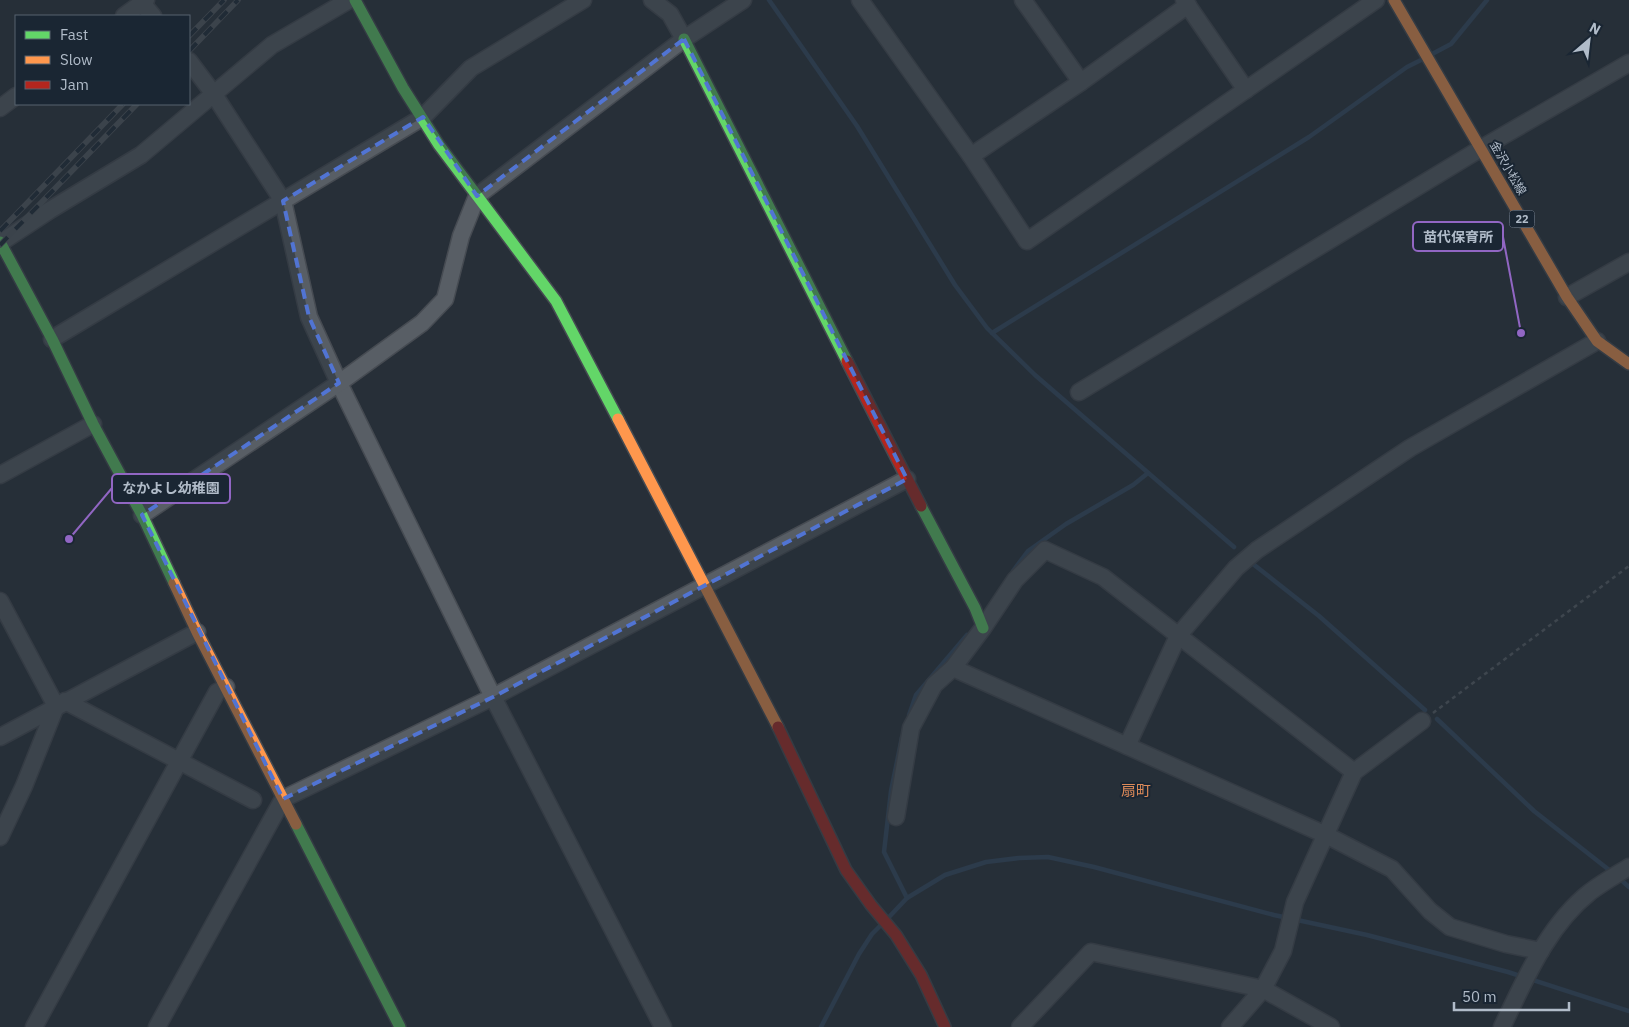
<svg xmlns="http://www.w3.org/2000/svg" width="1629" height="1027" viewBox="0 0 1629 1027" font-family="'IBM Plex Sans','Noto Sans JP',sans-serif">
<rect width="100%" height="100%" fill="#272f38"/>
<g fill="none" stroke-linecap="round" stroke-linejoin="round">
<g stroke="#334962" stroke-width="4.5">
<polyline points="769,0 857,126 955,285 987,328 1035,375 1234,547"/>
<polyline points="1434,53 1451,44 1487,0"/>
<polyline points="992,333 1309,137 1407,67 1421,60"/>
<polyline points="1253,564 1319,616 1425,710"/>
<polyline points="1013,571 1028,551 1066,524 1133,485 1148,473"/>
<polyline points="909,715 916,695 967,635"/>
<polyline points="1437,719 1534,811 1613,873"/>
<polyline points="902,737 891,791 884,852 907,898"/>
<polyline points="1619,878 1629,887"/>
<polyline points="890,916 907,898 945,875 986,862 1019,858 1048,857 1094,867 1274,915 1367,935 1508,972 1629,1011"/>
<polyline points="821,1027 859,954 872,934 879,927"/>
</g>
<g stroke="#464b52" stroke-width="19">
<g id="street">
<polyline points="652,0 670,14 684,39"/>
<polyline points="860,0 971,156 1027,241 1376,0"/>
<polyline points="1023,0 1081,82"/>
<polyline points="1184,0 1246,90"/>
<polyline points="142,3 153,16"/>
<polyline points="124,16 146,0"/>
<polyline points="189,61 213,93 283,201 309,317 339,383 493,697 663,1027"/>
<polyline points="0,108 16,96"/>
<polyline points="971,156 1081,82 1188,5"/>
<polyline points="0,243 50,210 141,155 272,45 349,0"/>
<polyline points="1567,297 1629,262"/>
<polyline points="52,339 423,117 471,68 583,0"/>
<polyline points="1079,392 1480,149 1629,63"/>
<polyline points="0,475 93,424"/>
<polyline points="142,515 339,383 422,323 445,299 461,236 477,196 684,39 743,0"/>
<polyline points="0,601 56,706 24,786 0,837"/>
<polyline points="953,668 1326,835 1392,869 1430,911 1450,927 1506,944 1541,951"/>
<polyline points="65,701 253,800"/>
<polyline points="0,737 197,632"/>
<polyline points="1127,746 1178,636 1236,568 1257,550 1410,448 1597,341"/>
<polyline points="896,817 911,728 934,685 953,668 983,628 1015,580 1045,550 1103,577 1354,772"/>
<polyline points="34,1027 217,692 226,687"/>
<polyline points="157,1027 283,799 493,697 907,479"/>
<polyline points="1020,1027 1091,952 1263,989 1331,1027"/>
<polyline points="1230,1027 1263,989 1283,951 1295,902 1354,772 1422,721"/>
<path d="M1502,1027C1525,980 1547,926 1590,892C1602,883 1616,875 1629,867"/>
</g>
</g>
<g stroke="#464b52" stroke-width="14">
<g id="fast">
<polyline points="355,0 403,88 439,145 556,301 618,419"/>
<polyline points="684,39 847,361"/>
<polyline points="0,242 52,339 93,424 142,515 174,583"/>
<polyline points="921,506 975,608 983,628"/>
<polyline points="296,824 400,1027"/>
</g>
</g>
<g stroke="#464b52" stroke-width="14">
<g id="slow">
<polyline points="1394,0 1567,297 1597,341 1629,364"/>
<polyline points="618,419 778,727"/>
<polyline points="174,583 197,632 296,824"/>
</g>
</g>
<g stroke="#464b52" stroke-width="14">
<g id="jam">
<polyline points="847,361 921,506"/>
<polyline points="778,727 846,870 871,905 896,935 921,975 945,1027"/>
</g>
</g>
<polyline stroke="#5b6269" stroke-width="2.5" stroke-dasharray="4 4" stroke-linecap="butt" points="1433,713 1629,566"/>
<use href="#street" stroke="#585e65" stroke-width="16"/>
<use href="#fast" stroke="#63d668" stroke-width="11"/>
<use href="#slow" stroke="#ff974d" stroke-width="11"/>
<use href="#jam" stroke="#b3261e" stroke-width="11"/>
<g stroke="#565c63" stroke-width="5.5">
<g id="rail">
<polyline points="189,36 224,0"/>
<polyline points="189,51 238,0"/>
<polyline points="0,231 123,104"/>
<polyline points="0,245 137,104"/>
</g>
</g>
<use href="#rail" stroke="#1a2633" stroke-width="4" stroke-dasharray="11" stroke-linecap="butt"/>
</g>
<path d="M0 0H1629V1027H0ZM684,39L907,479L493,697L283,799L142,515L339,383L309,317L283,201L423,117L477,196Z" fill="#272f38" fill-opacity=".55" fill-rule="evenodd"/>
<path fill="none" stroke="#5174d3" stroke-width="4" stroke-dasharray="10 6" stroke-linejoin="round" d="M684,39L907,479L493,697L283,799L142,515L339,383L309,317L283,201L423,117L477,196Z"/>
<g text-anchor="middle" stroke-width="4" stroke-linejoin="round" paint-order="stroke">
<rect fill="#1a2633" stroke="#848f9c" stroke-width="1" x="1509.5" y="210.5" width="25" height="17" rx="4"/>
<g font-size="11" font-weight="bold" fill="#b1bcc9">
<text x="1522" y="223">22</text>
</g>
<g font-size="12" fill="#b1bcc9" stroke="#1a2633">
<text transform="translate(1508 168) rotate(60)" y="4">金沢小松線</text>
</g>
<g font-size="15" fill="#dc8a59" stroke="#1a2633">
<text x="1136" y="796">扇町</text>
</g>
</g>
<path fill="none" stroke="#9166c3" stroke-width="2" d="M1521 333L1503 237M69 539L112 488"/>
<g fill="#9166c3" stroke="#1a2633" stroke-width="2">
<circle cx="1521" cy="333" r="5"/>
<circle cx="69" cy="539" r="5"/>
</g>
<g fill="#1a2633" stroke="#9166c3" stroke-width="2">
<rect x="1413" y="222" width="90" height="29" rx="5"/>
<rect x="112" y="474" width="118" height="29" rx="5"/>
</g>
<g font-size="14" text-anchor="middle" font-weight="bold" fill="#b1bcc9">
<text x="1458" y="242">苗代保育所</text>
<text x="171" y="493">なかよし幼稚園</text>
</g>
<rect x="15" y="15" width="175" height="90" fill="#1a2633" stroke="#56626f"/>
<rect x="25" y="31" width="25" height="8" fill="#63d668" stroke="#56626f"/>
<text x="60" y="40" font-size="15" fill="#b1bcc9">Fast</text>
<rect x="25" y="56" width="25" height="8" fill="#ff974d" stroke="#56626f"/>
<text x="60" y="65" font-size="15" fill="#b1bcc9">Slow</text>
<rect x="25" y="81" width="25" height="8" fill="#b3261e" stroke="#56626f"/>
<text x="60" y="90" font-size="15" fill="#b1bcc9">Jam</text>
<g transform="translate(1589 40) rotate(28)" stroke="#1a2633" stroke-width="4" paint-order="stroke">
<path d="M0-4L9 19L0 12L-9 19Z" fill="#b1bcc9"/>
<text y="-8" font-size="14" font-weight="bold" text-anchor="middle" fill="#b1bcc9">N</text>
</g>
<path d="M1454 1002v8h115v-8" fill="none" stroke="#b1bcc9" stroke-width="2.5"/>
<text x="1462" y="1002" font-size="15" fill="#b1bcc9" stroke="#1a2633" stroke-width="4" paint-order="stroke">50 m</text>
</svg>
